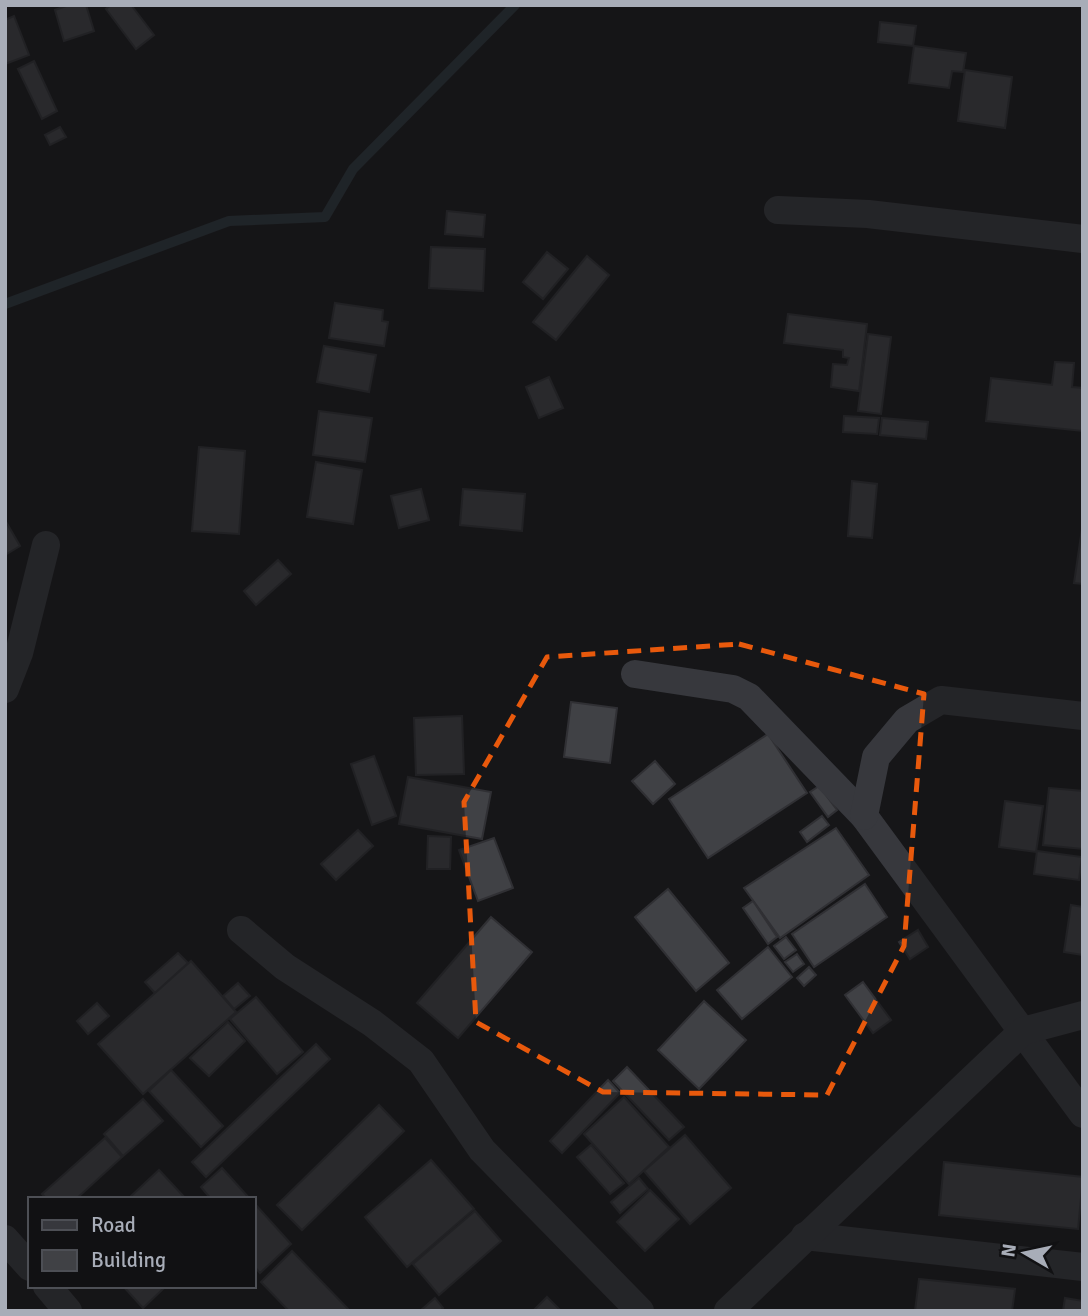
<svg xmlns="http://www.w3.org/2000/svg" width="1088" height="1316" viewBox="0 0 1088 1316" font-family="Signika,sans-serif">
<rect width="100%" height="100%" fill="#161618"/>
<g fill="none" stroke-linecap="round" stroke-linejoin="round">
<polyline stroke="#2c353c" stroke-width="10" points="5,304 229,221 325,217 353,169 515,5"/>
</g>
<g fill="#404145" stroke="#303034" stroke-width="2">
<polygon points="69,5 86,5 94,31 64,41 55,10"/>
<polygon points="111,5 131,5 154,35 136,49 106,9"/>
<polygon points="14,16 29,55 5,64 5,20"/>
<polygon points="880,22 916,26 913,46 878,42"/>
<polygon points="914,46 966,53 963,72 952,71 949,88 909,83"/>
<polygon points="34,61 57,111 42,119 18,69"/>
<polygon points="965,70 1012,77 1005,128 958,121"/>
<polygon points="60,127 66,137 50,145 45,135"/>
<polygon points="447,211 485,215 483,237 445,234"/>
<polygon points="431,247 485,249 483,291 429,288"/>
<polygon points="547,252 568,269 543,299 523,282"/>
<polygon points="587,256 609,275 556,340 533,322"/>
<polygon points="335,303 383,310 382,321 388,322 384,346 329,338"/>
<polygon points="788,314 867,324 859,391 831,387 833,364 847,365 849,358 843,357 843,350 784,343"/>
<polygon points="868,334 891,337 881,414 858,411"/>
<polygon points="324,346 376,355 369,392 317,382"/>
<polygon points="1055,362 1074,363 1072,387 1083,388 1083,431 986,421 991,378 1052,385"/>
<polygon points="549,377 563,408 539,418 526,387"/>
<polygon points="319,411 372,418 365,462 313,455"/>
<polygon points="844,416 879,418 877,434 843,432"/>
<polygon points="882,418 928,422 926,439 880,435"/>
<polygon points="199,447 245,451 239,534 192,531"/>
<polygon points="316,462 362,470 353,524 307,517"/>
<polygon points="852,481 877,484 872,538 848,536"/>
<polygon points="421,489 429,520 399,528 391,496"/>
<polygon points="463,489 525,494 522,531 460,525"/>
<polygon points="5,520 20,546 5,555"/>
<polygon points="1082,529 1083,529 1083,584 1074,583"/>
<polygon points="278,560 291,574 256,605 244,591"/>
<polygon points="571,702 617,708 610,763 564,757"/>
<polygon points="462,716 464,774 416,775 414,718"/>
<polygon points="768,734 807,793 708,858 669,799"/>
<polygon points="374,756 396,816 372,825 351,764"/>
<polygon points="655,761 675,784 653,804 632,781"/>
<polygon points="408,777 491,792 482,839 399,824"/>
<polygon points="819,786 837,810 828,817 810,792"/>
<polygon points="1049,788 1083,791 1083,849 1043,845"/>
<polygon points="1005,801 1043,806 1036,852 999,847"/>
<polygon points="822,816 829,825 807,842 800,832"/>
<polygon points="836,828 869,875 780,938 744,888"/>
<polygon points="358,830 373,846 336,880 321,864"/>
<polygon points="428,836 451,837 450,869 427,869"/>
<polygon points="494,838 513,888 478,901 459,850"/>
<polygon points="1037,851 1082,857 1079,880 1034,874"/>
<polygon points="865,884 887,917 814,967 792,934"/>
<polygon points="668,889 729,963 696,991 635,917"/>
<polygon points="753,901 777,937 768,944 743,908"/>
<polygon points="1071,905 1083,907 1083,955 1064,952"/>
<polygon points="491,917 532,952 458,1038 417,1003"/>
<polygon points="918,930 928,947 910,959 899,942"/>
<polygon points="786,937 796,950 784,959 774,946"/>
<polygon points="768,947 792,977 742,1019 717,990"/>
<polygon points="178,953 188,963 155,993 145,982"/>
<polygon points="797,954 804,964 793,972 785,962"/>
<polygon points="191,961 236,1012 143,1094 98,1044"/>
<polygon points="809,967 816,975 804,986 797,978"/>
<polygon points="863,982 891,1020 873,1033 845,995"/>
<polygon points="238,983 250,996 234,1009 223,996"/>
<polygon points="256,997 303,1052 277,1074 230,1019"/>
<polygon points="704,1001 746,1040 699,1089 658,1050"/>
<polygon points="97,1003 109,1016 88,1034 77,1021"/>
<polygon points="228,1022 245,1041 209,1076 190,1058"/>
<polygon points="316,1044 330,1059 206,1177 192,1162"/>
<polygon points="627,1067 684,1127 669,1140 613,1081"/>
<polygon points="171,1070 223,1126 201,1147 149,1091"/>
<polygon points="608,1080 620,1093 562,1153 550,1141"/>
<polygon points="624,1097 669,1147 629,1184 584,1134"/>
<polygon points="143,1099 163,1121 123,1156 104,1134"/>
<polygon points="379,1105 404,1131 302,1230 277,1205"/>
<polygon points="685,1135 731,1188 690,1224 644,1171"/>
<polygon points="105,1138 122,1157 76,1199 47,1199 42,1194"/>
<polygon points="591,1145 624,1183 610,1194 577,1157"/>
<polygon points="431,1160 474,1209 407,1267 365,1217"/>
<polygon points="944,1162 1083,1177 1078,1229 939,1215"/>
<polygon points="222,1168 250,1199 211,1199 201,1187"/>
<polygon points="159,1170 186,1199 128,1199"/>
<polygon points="639,1178 648,1189 620,1213 611,1202"/>
<polygon points="650,1190 679,1219 645,1251 617,1222"/>
<polygon points="254,1203 291,1244 260,1273 254,1266"/>
<polygon points="475,1211 501,1241 439,1295 413,1264"/>
<polygon points="292,1251 350,1311 289,1311 261,1282"/>
<polygon points="919,1279 1015,1289 1012,1311 915,1311"/>
<polygon points="123,1286 166,1286 143,1308"/>
<polygon points="547,1297 561,1311 533,1311"/>
<polygon points="435,1298 443,1308 440,1311 420,1311"/>
<polygon points="1065,1298 1083,1301 1083,1311 1063,1311"/>
</g>
<g fill="none" stroke-linecap="round" stroke-linejoin="round">
<g stroke="#37383d" stroke-width="28">
<polyline points="778,210 868,214 1083,239"/>
<polyline points="635,674 733,689 749,697 864,816 1083,1114"/>
<polyline points="5,689 19,653 46,545"/>
<polyline points="864,816 876,757 907,720 941,700 1083,716"/>
<polyline points="241,930 285,967 372,1023 421,1061 482,1150 640,1311"/>
<polyline points="805,1236 1083,1267"/>
<polyline points="5,1239 30,1267"/>
<polyline points="47,1286 68,1311"/>
<polyline points="728,1311 1023,1031 1083,1015"/>
</g>
</g>
<path d="M0 0H1088V1316H0ZM739,644L924,694L904,946L827,1095L603,1092L476,1022L464,802L547,657Z" fill="#161618" fill-opacity=".55" fill-rule="evenodd"/>
<path fill="none" stroke="#e8590c" stroke-width="5" stroke-dasharray="14 9" stroke-linejoin="round" d="M739,644L924,694L904,946L827,1095L603,1092L476,1022L464,802L547,657Z"/>
<rect width="1088" height="1316" fill="none" stroke="#a8adb8" stroke-width="14"/>
<rect x="28" y="1197" width="228" height="91" fill="#111113" stroke="#4d4f55" stroke-width="2"/>
<rect x="42" y="1220" width="35" height="10" fill="#37383d" stroke="#4d4f55" stroke-width="2"/>
<text x="91" y="1232" font-size="21" fill="#a8adb8">Road</text>
<rect x="42" y="1250" width="35" height="21" fill="#404145" stroke="#4d4f55" stroke-width="2"/>
<text x="91" y="1267" font-size="21" fill="#a8adb8">Building</text>
<g transform="translate(1025 1253) rotate(279)" stroke="#111113" stroke-width="5" paint-order="stroke">
<path d="M0-5L12 26L0 18L-12 26Z" fill="#a8adb8"/>
<text y="-10" font-size="19" font-weight="bold" text-anchor="middle" fill="#a8adb8">N</text>
</g>
</svg>
